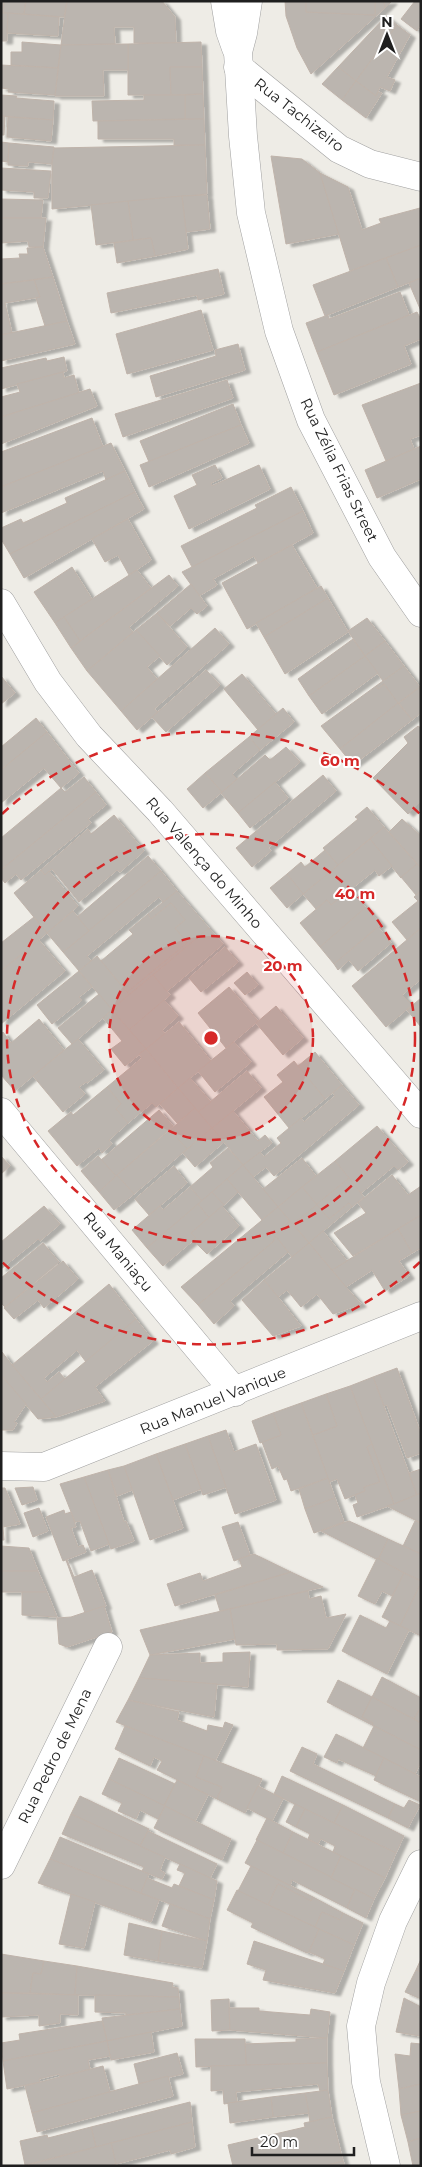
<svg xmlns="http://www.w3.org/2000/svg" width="422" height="2167" viewBox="0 0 422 2167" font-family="Montserrat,sans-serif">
<defs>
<filter id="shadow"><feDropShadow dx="5.5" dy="3" stdDeviation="1" flood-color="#0004"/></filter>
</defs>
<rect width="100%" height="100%" fill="#eeece6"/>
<g fill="#bbb5af" stroke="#bfb3aa" filter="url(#shadow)">
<polygon points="1,1 4,1 3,13 1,13"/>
<polygon points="4,1 26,1 24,14 3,13"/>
<polygon points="26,1 67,1 64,17 24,14"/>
<polygon points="67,1 162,1 175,17 176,43 134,43 134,27 114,27 115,44 61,45"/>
<polygon points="285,1 306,1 306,12 375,15 375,1 384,1 385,8 311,74 297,48 286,16"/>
<polygon points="306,1 375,1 375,15 306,12"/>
<polygon points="384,1 392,1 385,8"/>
<polygon points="415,1 421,1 421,24 417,31 401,19"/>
<polygon points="1,13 8,13 7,41 1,41"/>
<polygon points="8,13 59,17 58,36 7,33"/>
<polygon points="386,16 397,25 356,81 338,67"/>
<polygon points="397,25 410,35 387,77 395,80 390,91 380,87 376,96 356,81"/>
<polygon points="22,42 61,45 58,68 11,65 11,52 22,52"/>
<polygon points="201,42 202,67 170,67 171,95 128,95 128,44"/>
<polygon points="128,44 128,70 103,70 104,96 55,96 61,45"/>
<polygon points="1,65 58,68 55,95 8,92 9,89 1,88"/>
<polygon points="170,67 202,67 203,94 171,95"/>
<polygon points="338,67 356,81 342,100 322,84"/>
<polygon points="356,81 376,96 378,92 382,93 366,118 342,100"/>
<polygon points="203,94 204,119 185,119 185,95"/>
<polygon points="1,95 17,96 16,98 54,101 53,120 1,116"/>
<polygon points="144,95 185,95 185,119 93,121 92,101 144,100"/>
<polygon points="1,116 5,116 4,135 1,135"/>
<polygon points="8,117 53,120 51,141 7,137"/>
<polygon points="204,119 205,145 174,145 174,139 98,139 98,121"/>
<polygon points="1,142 9,143 8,162 1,161"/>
<polygon points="9,143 54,147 52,164 28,162 28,166 8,165"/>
<polygon points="205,145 207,194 52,209 52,163 54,148"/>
<polygon points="271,156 302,159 320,173 339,234 286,244"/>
<polygon points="1,168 51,171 48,198 34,198 34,192 1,190"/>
<polygon points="320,173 348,187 362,230 381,223 379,219 420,208 421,245 350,271"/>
<polygon points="207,195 210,229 186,232 182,196"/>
<polygon points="182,196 188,249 155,256 151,238 133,240 128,201"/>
<polygon points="1,199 43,200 41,218 1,218"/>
<polygon points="128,201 133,240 96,245 91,205"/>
<polygon points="1,218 46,218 43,247 29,247 28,241 1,243"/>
<polygon points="151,238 155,256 117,263 114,243"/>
<polygon points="421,245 421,278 398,287 386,258"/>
<polygon points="43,247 53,277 1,284 1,259 20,258 19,254 28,254 27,248"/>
<polygon points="386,258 398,287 325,316 313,285"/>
<polygon points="218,269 224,294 198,300 197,295 111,313 107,293"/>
<polygon points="53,277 67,321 45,326 36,298 40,297 34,280"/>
<polygon points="421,278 421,311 409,283"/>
<polygon points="34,280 40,297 5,303 12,333 1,335 1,284"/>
<polygon points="400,292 409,315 317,352 306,323 328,315 329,319"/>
<polygon points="201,310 213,350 127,374 116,334"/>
<polygon points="417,312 421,320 421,339 404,346 411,364 334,395 317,352"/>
<polygon points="67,321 75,344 1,361 1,335"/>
<polygon points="238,344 245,370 156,397 150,376 216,356 215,350"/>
<polygon points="64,357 67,371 1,389 1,368 46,358 47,361"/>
<polygon points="63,372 64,378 74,375 79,393 1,417 1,397 20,392 17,384"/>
<polygon points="227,380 233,398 123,437 115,414"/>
<polygon points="421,383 421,435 410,439 414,449 386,461 362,405"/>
<polygon points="90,389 97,406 1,444 1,417"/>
<polygon points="233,404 241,425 149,462 140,441"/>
<polygon points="92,418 103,447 1,487 1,452"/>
<polygon points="241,425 249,443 149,487 140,465"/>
<polygon points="111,443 125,471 106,480 103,471 1,513 1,487"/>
<polygon points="421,446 421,479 377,498 365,470"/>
<polygon points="215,465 222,478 211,483 212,486 259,465 270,489 189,529 174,496 197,485 192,475"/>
<polygon points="125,471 135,492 10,554 1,539 1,528 21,519 23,523 67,503 65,498"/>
<polygon points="291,487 303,511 192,567 181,546 257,508 255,505"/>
<polygon points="135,492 144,509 24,578 10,554"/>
<polygon points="303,511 313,533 258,563 254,556 213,579 217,585 199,596 182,572"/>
<polygon points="128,519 151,560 129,575 118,555 105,562 92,539"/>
<polygon points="292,545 317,588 247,629 222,583"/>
<polygon points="72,567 92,599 55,623 34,592"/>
<polygon points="137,570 151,588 80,641 64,617"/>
<polygon points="169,575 178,586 129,627 133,632 87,671 71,648"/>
<polygon points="191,584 207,606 197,614 191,608 170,626 157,613"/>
<polygon points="321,586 328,598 264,637 256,623"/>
<polygon points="328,598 348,632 285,674 264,637"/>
<polygon points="157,613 187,647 167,665 136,630"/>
<polygon points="64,617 80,641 71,648 55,623"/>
<polygon points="367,618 385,641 365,656 348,631"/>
<polygon points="215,628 229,644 154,709 158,712 137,730 121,711"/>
<polygon points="136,630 160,656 147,667 157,679 121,711 87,671"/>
<polygon points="353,639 365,656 309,696 298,679"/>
<polygon points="385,641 404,666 383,681 365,656"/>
<polygon points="365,656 378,673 322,714 309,696"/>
<polygon points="404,666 420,687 398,703 384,684 378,689 376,686"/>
<polygon points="206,670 220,685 166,732 152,717"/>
<polygon points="242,674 276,714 258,730 224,689"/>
<polygon points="1,676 15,693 1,704"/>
<polygon points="384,684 398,703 340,749 321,726 376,686 378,689"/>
<polygon points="420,687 421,713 412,720 399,703"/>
<polygon points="398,703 412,720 353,765 340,749"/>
<polygon points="283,708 294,722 260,750 249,737"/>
<polygon points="36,718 47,732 1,770 1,747"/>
<polygon points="418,726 421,728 421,801 408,814 373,778 408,743 404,737"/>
<polygon points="47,732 79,773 61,788 44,768 1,803 1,770"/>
<polygon points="249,737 260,750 232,774 237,779 222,792 205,773"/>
<polygon points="286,747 300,762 238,813 221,793 265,755 270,760"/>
<polygon points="205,773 222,792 203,808 187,789"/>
<polygon points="323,775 336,791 268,848 255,832"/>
<polygon points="84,777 96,792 1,870 1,838 61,788 65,792"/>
<polygon points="275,782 288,798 250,828 238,813"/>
<polygon points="96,792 106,805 88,819 91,823 21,880 16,874 5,883 1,878 1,870"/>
<polygon points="367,807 384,827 338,865 323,848 358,819 355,817"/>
<polygon points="114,815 144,851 120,872 117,870 79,902 52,869 45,875 41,870 88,829 91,834"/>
<polygon points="402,819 421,836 421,868 389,832"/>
<polygon points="384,827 417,864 401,878 370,839"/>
<polygon points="255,832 271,851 252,867 236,848"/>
<polygon points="370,839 392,866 379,876 375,870 331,905 327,900 316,909 303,894"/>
<polygon points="325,850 338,865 303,894 287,874 301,862 305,867"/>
<polygon points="148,856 161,871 89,931 77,917"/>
<polygon points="417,864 421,868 421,891 416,895 401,877"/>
<polygon points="41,870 45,875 49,871 78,906 47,933 14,893"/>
<polygon points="161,871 177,891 163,902 159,897 87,956 91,961 79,971 63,952"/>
<polygon points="287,874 303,894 287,908 270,888"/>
<polygon points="351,889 366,908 320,947 300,923 327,900 331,905"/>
<polygon points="177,891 209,928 129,995 127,992 187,943 175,928 185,920 171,903 151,919 148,914"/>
<polygon points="421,891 421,928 407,940 392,922 418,901 414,897"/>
<polygon points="171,903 185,920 175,928 187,943 127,992 101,961 133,934 129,930 148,914 151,919"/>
<polygon points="366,907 381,924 334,964 320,947"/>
<polygon points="73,911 89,931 63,952 47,933"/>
<polygon points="34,917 47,933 1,971 1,943"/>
<polygon points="378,927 391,943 358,971 349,960 338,970 334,964"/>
<polygon points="209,928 223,944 166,992 153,975"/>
<polygon points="421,928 421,979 402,995 412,1005 386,1027 352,986"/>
<polygon points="39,940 65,971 1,1024 1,971"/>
<polygon points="225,947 238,962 201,992 189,978"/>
<polygon points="97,956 129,995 112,1010 79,971"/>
<polygon points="79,971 92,987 79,997 82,1000 52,1024 37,1005"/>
<polygon points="247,972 258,985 245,995 234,983"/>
<polygon points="153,975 170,995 129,1030 112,1009"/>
<polygon points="229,987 258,1021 226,1048 198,1013"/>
<polygon points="99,994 112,1010 72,1044 58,1028"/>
<polygon points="421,998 421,1027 407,1010"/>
<polygon points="164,1000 178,1016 162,1030 165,1034 146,1049 129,1030"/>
<polygon points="276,1006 303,1038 283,1055 256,1023"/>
<polygon points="112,1010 146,1049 125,1066 111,1049 122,1041 103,1018"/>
<polygon points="39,1019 64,1050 15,1091 1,1075 1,1034 3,1032 11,1043"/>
<polygon points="179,1022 211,1061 178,1088 146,1049"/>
<polygon points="78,1039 104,1070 87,1083 86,1082 79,1087 85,1094 63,1112 33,1076"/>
<polygon points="234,1042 251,1062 215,1092 198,1071"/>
<polygon points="146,1049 178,1088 156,1107 152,1103 128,1123 116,1109 121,1104 107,1087 142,1058 139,1054"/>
<polygon points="315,1052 342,1085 325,1099 298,1066"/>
<polygon points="294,1061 325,1099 289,1128 264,1097 283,1082 277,1075"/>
<polygon points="247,1071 261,1088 212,1128 198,1112"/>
<polygon points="190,1078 211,1102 198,1112 178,1088"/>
<polygon points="342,1085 359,1105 274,1176 266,1167 253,1177 243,1165 260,1152 264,1157 281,1143 277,1138 301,1118 304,1122 335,1096 333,1093"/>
<polygon points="107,1087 121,1104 116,1109 128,1123 109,1140 112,1144 102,1153 99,1148 77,1166 48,1131 71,1112 73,1115"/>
<polygon points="178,1088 195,1108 177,1123 160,1104"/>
<polygon points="195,1108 212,1128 187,1149 170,1130"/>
<polygon points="159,1110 173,1126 116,1176 101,1160"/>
<polygon points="233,1111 258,1141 265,1135 272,1143 243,1165 212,1128"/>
<polygon points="377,1126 408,1162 398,1170 394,1166 361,1193 335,1161"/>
<polygon points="212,1128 224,1142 195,1167 183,1153"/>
<polygon points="170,1130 187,1149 134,1194 117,1175"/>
<polygon points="228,1148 243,1165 202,1201 190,1187 213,1167 210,1163"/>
<polygon points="1,1156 10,1166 1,1174"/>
<polygon points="98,1156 116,1176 99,1192 81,1171"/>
<polygon points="302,1158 316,1176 278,1207 263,1189"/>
<polygon points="335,1161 349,1178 316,1205 302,1187"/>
<polygon points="243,1165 278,1207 262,1220 227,1179"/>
<polygon points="174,1166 187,1183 149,1215 135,1199"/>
<polygon points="117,1175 134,1194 114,1210 99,1192"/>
<polygon points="392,1175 408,1195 421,1186 421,1215 353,1256 334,1233 366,1213 358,1203"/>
<polygon points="349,1178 364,1197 352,1207 349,1203 329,1219 316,1205"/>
<polygon points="227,1179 238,1192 224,1205 212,1192"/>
<polygon points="190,1187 202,1201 147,1248 132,1230 160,1206 163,1210"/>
<polygon points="302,1187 317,1205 293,1224 278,1207"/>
<polygon points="212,1192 224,1205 209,1218 198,1204"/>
<polygon points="349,1203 352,1207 309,1243 293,1224 317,1205 329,1219"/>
<polygon points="198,1204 209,1218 191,1233 196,1238 163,1266 147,1248"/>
<polygon points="44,1206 60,1224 40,1241 38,1239 1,1269 1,1242"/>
<polygon points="222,1206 239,1226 207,1254 193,1240 196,1238 191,1233"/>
<polygon points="278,1207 290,1221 276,1234 274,1241 198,1305 181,1287"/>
<polygon points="421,1215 421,1248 412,1253 398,1229"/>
<polygon points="290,1221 309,1243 292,1257 275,1235"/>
<polygon points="398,1229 412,1253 399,1261 409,1276 385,1291 372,1270 346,1287 332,1270"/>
<polygon points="323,1231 347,1261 332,1270 309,1243"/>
<polygon points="275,1235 288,1252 230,1301 234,1306 214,1324 198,1305 274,1241"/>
<polygon points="43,1243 59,1262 5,1307 1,1303 1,1278"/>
<polygon points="309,1243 346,1287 361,1304 333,1314 317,1294 301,1307 287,1290 278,1297 264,1280"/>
<polygon points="63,1261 78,1279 44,1308 38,1300 14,1319 4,1308"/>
<polygon points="264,1280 278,1297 301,1326 273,1336 242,1300"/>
<polygon points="109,1284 136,1319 86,1362 77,1350 44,1378 47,1382 59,1372 65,1379 41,1399 12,1365"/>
<polygon points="136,1319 153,1341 95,1387 105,1401 56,1417 41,1399"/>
<polygon points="2,1352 12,1365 56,1417 38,1419 1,1375"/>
<polygon points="397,1368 421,1434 421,1453 407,1458 387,1405 384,1406 373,1377"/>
<polygon points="1,1375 26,1404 14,1422 17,1423 13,1430 1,1430"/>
<polygon points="373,1377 417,1495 394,1504 350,1386"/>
<polygon points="350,1386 372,1444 367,1447 380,1482 364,1487 365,1491 345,1499 337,1479 329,1482 313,1435 337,1426 326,1394"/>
<polygon points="326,1394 337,1426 313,1435 301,1403"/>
<polygon points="301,1403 328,1478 291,1491 287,1479 284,1480 278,1466 272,1469 262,1442 281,1435 273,1413"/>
<polygon points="273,1413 281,1435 260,1443 252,1421"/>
<polygon points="226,1430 234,1452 256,1444 276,1500 235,1514 208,1436"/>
<polygon points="208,1436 226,1487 203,1495 185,1444"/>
<polygon points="185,1444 201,1489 173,1500 156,1454"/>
<polygon points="372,1444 394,1504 357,1517 353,1505 358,1503 355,1495 365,1491 364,1487 380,1482 367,1447"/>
<polygon points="156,1454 183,1528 150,1540 124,1466"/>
<polygon points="124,1466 132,1490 117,1496 108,1470"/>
<polygon points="421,1469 421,1493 417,1495 409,1473"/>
<polygon points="108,1470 124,1522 126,1521 134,1541 111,1549 84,1477"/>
<polygon points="84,1477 109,1544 91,1551 80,1521 75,1522 60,1484"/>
<polygon points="328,1478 335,1498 305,1509 299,1489"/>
<polygon points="33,1487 37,1500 22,1505 15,1488"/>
<polygon points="1,1488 5,1488 20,1524 3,1527 4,1540 1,1540"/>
<polygon points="421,1493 421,1523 387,1506 394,1504"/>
<polygon points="335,1498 344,1522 314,1533 305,1509"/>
<polygon points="39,1508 48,1531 33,1537 24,1513"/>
<polygon points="64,1510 65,1514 71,1512 76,1527 71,1528 78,1547 83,1545 86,1552 63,1561 46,1517"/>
<polygon points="349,1521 388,1539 378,1560 321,1531"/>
<polygon points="415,1521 421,1523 421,1554 403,1546"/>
<polygon points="238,1522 250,1555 234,1561 222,1527"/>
<polygon points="388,1539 421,1554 421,1581 378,1560"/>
<polygon points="1,1546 29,1548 38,1571 1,1571"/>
<polygon points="254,1554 291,1572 175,1606 167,1584 200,1573 203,1581 242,1567 239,1559"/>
<polygon points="377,1558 404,1573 392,1596 382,1591 375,1604 358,1596"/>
<polygon points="66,1560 67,1560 74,1577 92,1570 106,1606 85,1613"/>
<polygon points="1,1571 38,1571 47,1592 1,1592"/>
<polygon points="291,1572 323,1587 220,1611 215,1595"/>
<polygon points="404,1573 421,1581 421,1583 400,1626 382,1617"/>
<polygon points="421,1583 421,1636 400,1626"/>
<polygon points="308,1591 309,1599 321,1596 326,1618 346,1614 328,1649 277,1650 277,1644 236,1645 230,1609"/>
<polygon points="22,1592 47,1592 57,1617 22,1615"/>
<polygon points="104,1606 112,1632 67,1647 59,1644 57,1618 71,1617"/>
<polygon points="230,1609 235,1639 150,1655 140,1630"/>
<polygon points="360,1615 386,1628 390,1621 409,1630 387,1674 342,1651"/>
<polygon points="250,1652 248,1687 139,1678 150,1655 200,1653 200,1663 223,1662 223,1653"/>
<polygon points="382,1677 421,1698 421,1707 414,1719 372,1697"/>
<polygon points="139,1678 217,1684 214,1717 128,1700"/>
<polygon points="338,1680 372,1697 362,1717 373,1723 372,1725 327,1702"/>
<polygon points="372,1697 421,1723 421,1750 372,1725 373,1723 362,1717"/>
<polygon points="128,1700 179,1712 177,1720 207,1731 208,1725 223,1728 225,1722 233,1725 215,1761 116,1722"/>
<polygon points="421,1707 421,1723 414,1719"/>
<polygon points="125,1726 204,1756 196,1777 222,1787 217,1799 157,1770 162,1761 154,1757 150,1766 115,1749"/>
<polygon points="374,1726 421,1750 421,1762 415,1774 363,1748"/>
<polygon points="336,1734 384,1758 376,1776 338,1759 337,1763 324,1757"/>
<polygon points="302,1747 317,1754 313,1764 395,1804 388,1818 290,1771"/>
<polygon points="204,1756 262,1779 245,1813 217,1799 222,1787 196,1777"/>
<polygon points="119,1758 175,1784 164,1806 109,1779"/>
<polygon points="384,1758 421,1777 421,1802 374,1780"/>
<polygon points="282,1776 343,1805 334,1823 274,1794"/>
<polygon points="109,1779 165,1806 158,1819 140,1810 136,1819 118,1811 122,1803 102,1794"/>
<polygon points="177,1780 208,1795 195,1821 164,1806"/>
<polygon points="258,1786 283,1799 272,1821 247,1808"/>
<polygon points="80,1796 149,1829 140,1846 71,1814"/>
<polygon points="409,1800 420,1805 408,1828 388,1818 395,1804 404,1808"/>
<polygon points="295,1804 305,1809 296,1827 286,1822"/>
<polygon points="343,1805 404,1836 396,1853 334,1823"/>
<polygon points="165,1806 231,1839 222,1860 154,1828"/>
<polygon points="305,1809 396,1853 385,1878 333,1852 335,1846 321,1839 318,1844 308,1839 310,1834 296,1827"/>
<polygon points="71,1814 165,1857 160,1870 165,1873 162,1879 142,1871 144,1867 62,1834"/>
<polygon points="267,1818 293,1832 283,1853 256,1840"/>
<polygon points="148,1831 217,1864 210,1878 140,1846"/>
<polygon points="293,1832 341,1856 331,1878 283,1853"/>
<polygon points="60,1837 149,1874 141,1893 50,1859"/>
<polygon points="257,1840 355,1889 347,1908 292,1880 290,1886 245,1863"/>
<polygon points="341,1856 385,1878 374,1899 331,1878"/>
<polygon points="50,1859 159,1900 151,1922 38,1883"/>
<polygon points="180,1864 217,1881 214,1900 179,1886 185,1873 177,1870"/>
<polygon points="251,1866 313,1897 311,1901 278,1884 268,1905 238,1891"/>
<polygon points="147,1878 172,1888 174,1884 214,1900 210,1919 141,1893"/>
<polygon points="278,1884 311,1901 313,1897 343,1913 340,1920 322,1912 315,1927 268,1905"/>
<polygon points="355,1889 374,1899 366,1918 347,1908"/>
<polygon points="237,1890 319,1929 309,1952 307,1953 251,1927 253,1923 227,1910"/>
<polygon points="71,1894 95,1902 84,1948 59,1944"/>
<polygon points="170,1904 210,1919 207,1941 162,1926"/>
<polygon points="322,1912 340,1920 343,1913 363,1923 354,1945 315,1927"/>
<polygon points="129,1923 162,1931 158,1961 124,1955"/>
<polygon points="319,1929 354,1945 344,1971 323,1964 325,1959 309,1952"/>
<polygon points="162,1931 207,1941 202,1968 158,1961"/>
<polygon points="254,1941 344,1971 335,1993 263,1980 266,1970 247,1964"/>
<polygon points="1,1954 44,1961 41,1974 33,1973 30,1993 1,1993"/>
<polygon points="421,1959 421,1972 416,1970"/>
<polygon points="44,1961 77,1966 75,1995 30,1993 33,1973 41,1974"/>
<polygon points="77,1966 173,1983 172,1987 178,1988 179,1997 75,1995"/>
<polygon points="416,1970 421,1972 421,1999 405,1992"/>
<polygon points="1,1993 78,1995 78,2015 60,2014 60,2023 39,2026 39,2015 1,2017"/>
<polygon points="95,1995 179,1997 180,2009 126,2015 126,2013 95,2012"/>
<polygon points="404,1998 421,2007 420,2036 396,2032"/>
<polygon points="229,1999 230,2030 212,2031 211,2000"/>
<polygon points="229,2008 259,2008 259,2011 310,2015 311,2009 330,2012 327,2038 230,2030"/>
<polygon points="180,2009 182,2026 107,2041 102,2018"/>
<polygon points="102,2021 107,2041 3,2061 1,2043 20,2040 19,2034"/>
<polygon points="151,2032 154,2052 111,2060 107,2041"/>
<polygon points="327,2038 327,2063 246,2065 245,2044 296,2042 296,2039"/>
<polygon points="195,2039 245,2039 246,2065 196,2067"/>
<polygon points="107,2041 110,2056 88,2060 90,2069 60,2077 59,2074 39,2079 40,2082 7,2089 3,2061"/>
<polygon points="411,2043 421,2044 421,2084 399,2089 395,2054 410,2056"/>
<polygon points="177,2053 183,2074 139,2084 134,2064"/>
<polygon points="327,2063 328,2090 320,2091 318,2084 236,2092 237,2102 224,2104 223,2090 211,2091 211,2066"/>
<polygon points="103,2066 110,2092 32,2113 25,2086"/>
<polygon points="168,2076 173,2096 37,2132 32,2113"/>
<polygon points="421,2084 421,2111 401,2115 399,2089"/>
<polygon points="328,2090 332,2117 310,2122 305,2093"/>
<polygon points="305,2093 309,2113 273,2117 271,2097"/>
<polygon points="271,2097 273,2117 230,2123 228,2103"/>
<polygon points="190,2102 192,2122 96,2147 91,2127"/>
<polygon points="421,2111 421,2138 408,2142 401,2115"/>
<polygon points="332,2117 343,2161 325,2166 233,2166 228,2145 305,2127 304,2123"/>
<polygon points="192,2122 195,2147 171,2154 170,2150 116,2164 111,2143"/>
<polygon points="91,2127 96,2147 25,2165 20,2141 47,2135 48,2138 52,2137"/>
<polygon points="421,2138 421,2166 413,2166 408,2142"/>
<polygon points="111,2143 116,2164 110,2166 25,2166"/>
<polygon points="343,2161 345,2166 325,2166"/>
</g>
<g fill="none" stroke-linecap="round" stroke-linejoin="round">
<g stroke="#a0a0a0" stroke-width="29">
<g id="minor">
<polyline points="225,1 230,31 236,48"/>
<polyline points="248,1 243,33 238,52 243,136 251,213 279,331 311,420 382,557 421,613"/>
<polyline points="238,67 339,149 370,164 421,177"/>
<polyline points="1,603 48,682 89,736 160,811 421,1114"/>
<polyline points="1,1112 235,1392"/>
<polyline points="1,1466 44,1467 421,1316"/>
<polyline points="1,1865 108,1647"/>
<polyline points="386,2166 366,2082 361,2026 371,1983 393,1921 421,1864"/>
</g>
</g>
<use href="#minor" stroke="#fff" stroke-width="28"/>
</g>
<circle cx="211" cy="1038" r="102" fill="#d62828" fill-opacity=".12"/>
<g fill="none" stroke="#d62828" stroke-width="2.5" stroke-dasharray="9 6">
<circle cx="211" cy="1038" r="102"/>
<circle cx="211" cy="1038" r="204"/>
<path d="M420 1262A306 306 0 0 1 2 1262M2 814A306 306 0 0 1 420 814"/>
</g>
<g text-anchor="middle" stroke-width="4" stroke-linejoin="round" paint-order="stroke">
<g font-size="15" fill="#1f1f1f" stroke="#fff">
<text transform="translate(299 115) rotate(38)" y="5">Rua Tachizeiro</text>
<text transform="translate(339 470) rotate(64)" y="5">Rua Zélia Frias Street</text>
<text transform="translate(204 863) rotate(49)" y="5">Rua Valença do Minho</text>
<text transform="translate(118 1252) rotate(50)" y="5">Rua Maniaçu</text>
<text transform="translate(213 1401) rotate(-22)" y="5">Rua Manuel Vanique</text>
<text transform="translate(55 1756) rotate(-64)" y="5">Rua Pedro de Mena</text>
</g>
</g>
<circle cx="211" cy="1038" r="8" fill="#d62828" stroke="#fff" stroke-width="2.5"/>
<g font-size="15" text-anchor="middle" font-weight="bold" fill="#d62828" stroke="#fff" stroke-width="4" stroke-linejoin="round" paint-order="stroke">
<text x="340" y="766">60 m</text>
<text x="355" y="899">40 m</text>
<text x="283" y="971">20 m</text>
</g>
<rect width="422" height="2167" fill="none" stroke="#1f1f1f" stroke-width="5"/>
<g transform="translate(387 35)" stroke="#ffffff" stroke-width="4" paint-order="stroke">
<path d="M0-4L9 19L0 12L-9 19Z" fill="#1f1f1f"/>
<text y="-8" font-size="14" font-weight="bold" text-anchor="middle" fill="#1f1f1f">N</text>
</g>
<path d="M252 2147v8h102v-8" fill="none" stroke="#1f1f1f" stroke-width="2.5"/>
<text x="260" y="2147" font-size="15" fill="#1f1f1f" stroke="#ffffff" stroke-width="4" paint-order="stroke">20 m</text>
</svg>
